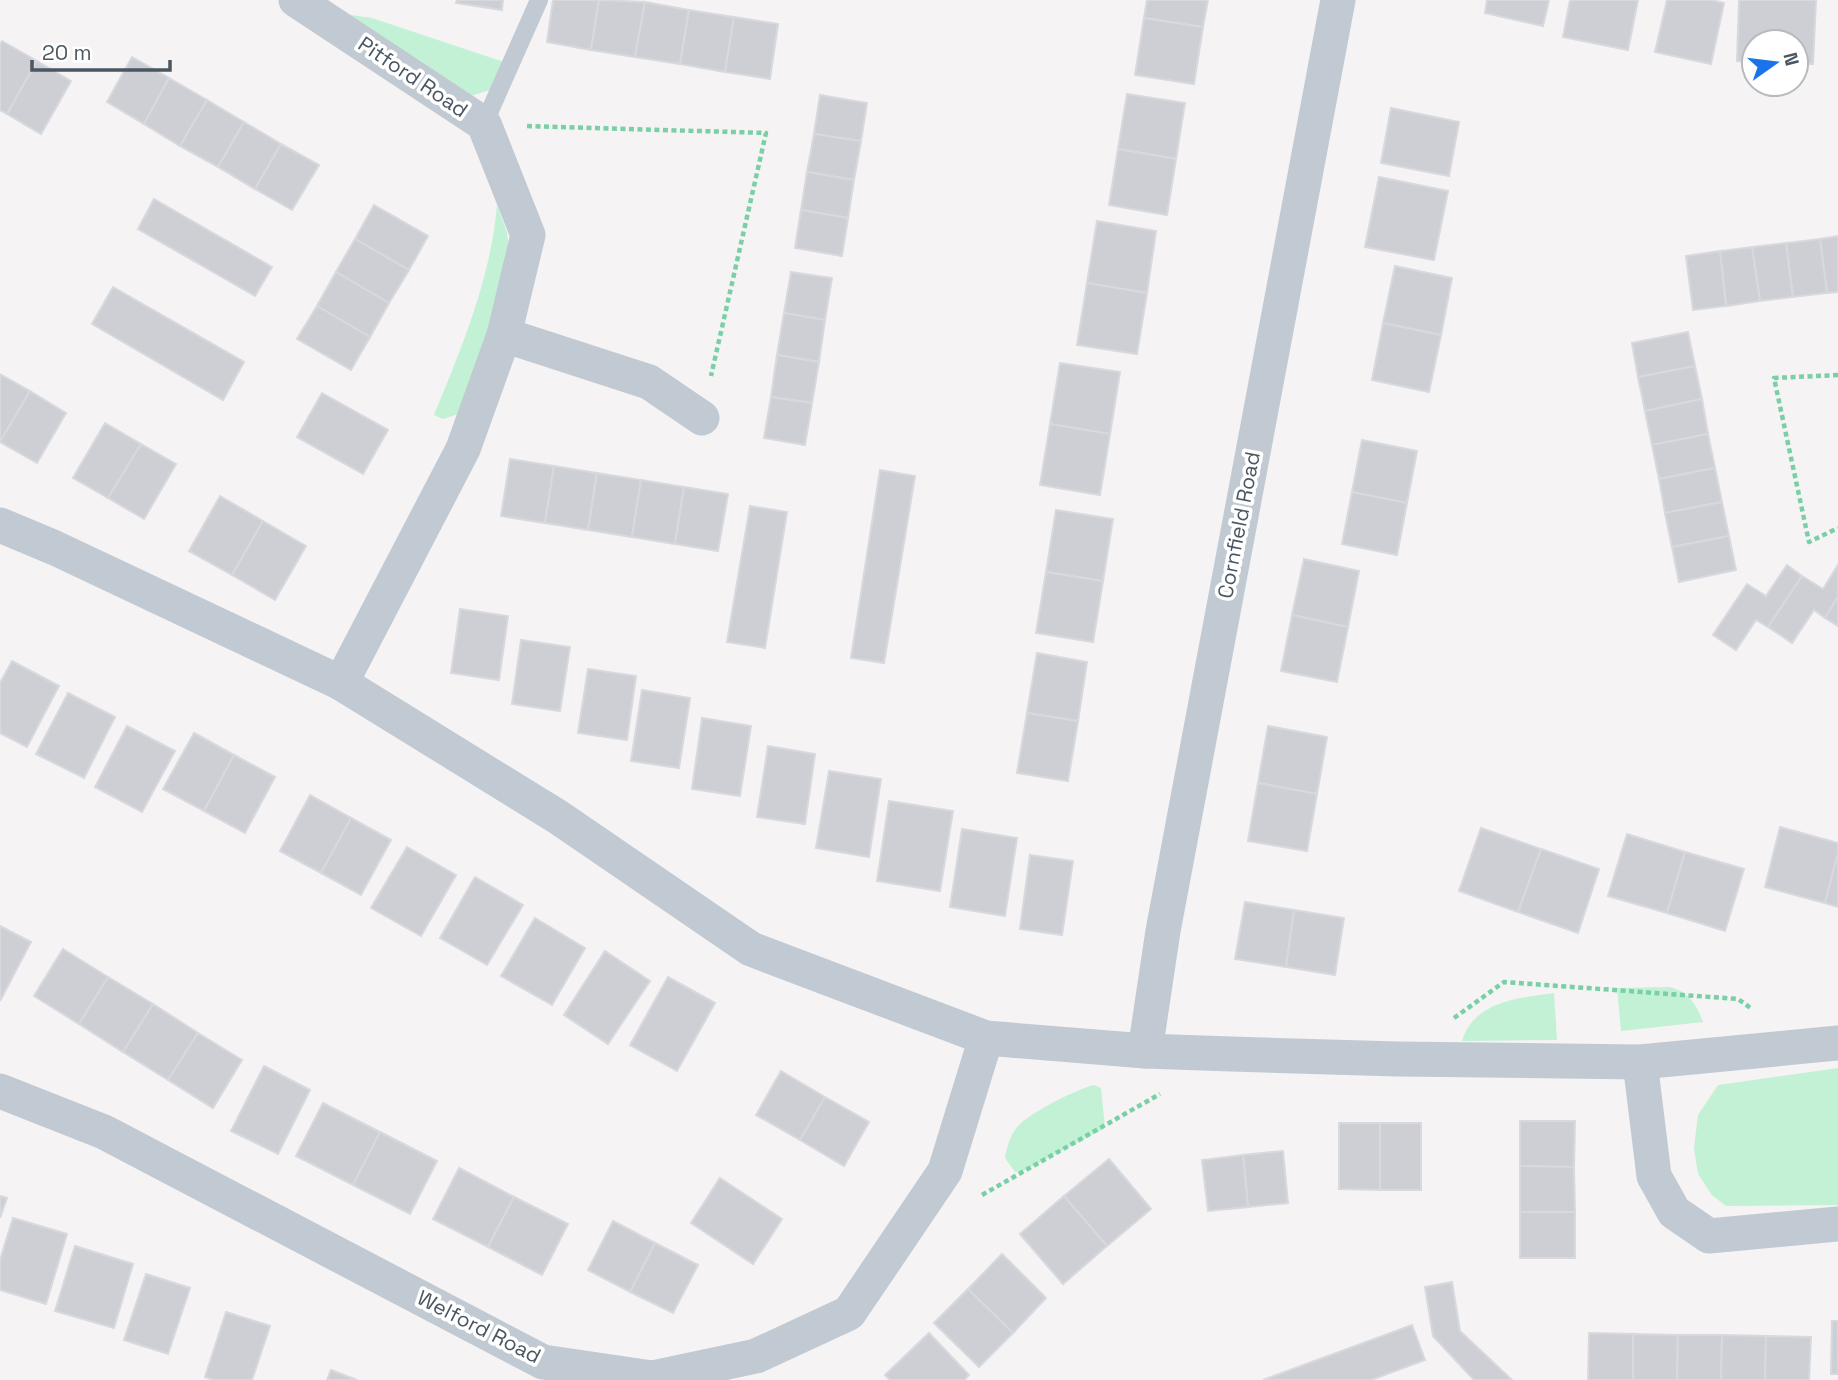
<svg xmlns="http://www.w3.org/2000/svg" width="1838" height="1380" viewBox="0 0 1838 1380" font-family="'Space Grotesk',sans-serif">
<rect width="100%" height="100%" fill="#f5f3f3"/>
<g fill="#c3f1d5">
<polygon points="331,12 372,18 507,63 496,88 471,96"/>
<path d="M497,205L507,232L510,260L461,413L443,419L434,415C462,347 491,278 497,205Z"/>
<path d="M1670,987C1689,992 1696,1004 1703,1022L1621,1031L1617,988Z"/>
<path d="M1554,993L1557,1040L1462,1041C1474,1001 1519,998 1554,993Z"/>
<polygon points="1838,1068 1838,1205 1726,1206 1712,1195 1698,1174 1694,1148 1698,1115 1718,1085"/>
<path d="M1094,1085L1101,1088L1105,1128L1023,1171L1015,1172L1005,1158C1007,1146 1011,1132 1021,1123C1036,1110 1075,1090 1094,1085Z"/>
</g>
<g fill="#cdcfd5" stroke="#d7d9de" stroke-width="2">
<polygon points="457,0 503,0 502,10 456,3"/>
<polygon points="553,0 599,0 591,50 547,42"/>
<polygon points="599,0 645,2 635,57 591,50"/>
<polygon points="1147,0 1208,0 1203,27 1144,18"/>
<polygon points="1487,0 1549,0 1543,26 1485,13"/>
<polygon points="1570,0 1638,0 1628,50 1563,37"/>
<polygon points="1667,0 1711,0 1724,3 1711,64 1655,52"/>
<polygon points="1739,0 1816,0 1813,64 1796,64 1796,42 1754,42 1754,62 1737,61"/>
<polygon points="645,2 689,10 680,64 635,57"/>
<polygon points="689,10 734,17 725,72 680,64"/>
<polygon points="734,17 778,24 770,79 725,72"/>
<polygon points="1144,18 1203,27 1194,84 1135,75"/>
<polygon points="2,41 37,61 7,114 0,110 0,45"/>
<polygon points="132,57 169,78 144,124 107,102"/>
<polygon points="37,61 71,81 41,134 7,114"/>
<polygon points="169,78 207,100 180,146 144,124"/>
<polygon points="1127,94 1185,103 1176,159 1118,149"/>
<polygon points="820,95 867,103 861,141 814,134"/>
<polygon points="207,100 244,122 218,167 180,146"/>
<polygon points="1391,108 1459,122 1449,176 1381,163"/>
<polygon points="244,122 281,144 255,189 218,167"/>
<polygon points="814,134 861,141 854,180 807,172"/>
<polygon points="281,144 319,165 292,210 255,189"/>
<polygon points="1118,149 1176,159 1167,215 1109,205"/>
<polygon points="807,172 854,180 848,218 801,210"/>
<polygon points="1379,177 1448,191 1434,260 1365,247"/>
<polygon points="154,199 272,267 255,296 138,229"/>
<polygon points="374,205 428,236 409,270 355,239"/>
<polygon points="801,210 848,218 842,256 795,248"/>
<polygon points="1097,221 1156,231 1147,293 1087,283"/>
<polygon points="1838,236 1838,292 1827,293 1820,239"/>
<polygon points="355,239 409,270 389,303 336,272"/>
<polygon points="1820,239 1827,293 1793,297 1786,243"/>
<polygon points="1786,243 1793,297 1760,301 1752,247"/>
<polygon points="1752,247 1760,301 1726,306 1720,251"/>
<polygon points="1720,251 1726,306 1693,310 1686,256"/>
<polygon points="1395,266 1452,278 1441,335 1383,323"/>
<polygon points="336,272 389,303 370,337 317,306"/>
<polygon points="791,272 832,278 825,320 784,313"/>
<polygon points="1087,283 1147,293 1137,354 1077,345"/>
<polygon points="113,287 244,362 223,400 92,324"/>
<polygon points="317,306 370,337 351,370 297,339"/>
<polygon points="784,313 825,320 819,362 777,355"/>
<polygon points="1383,323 1441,335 1429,392 1372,380"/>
<polygon points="1688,332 1695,366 1638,377 1632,343"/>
<polygon points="777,355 819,362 812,403 771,397"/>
<polygon points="1060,363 1120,372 1110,434 1050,424"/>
<polygon points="1695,366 1702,399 1645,411 1638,377"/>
<polygon points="0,374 30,391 0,442"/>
<polygon points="30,391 66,413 37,463 0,442"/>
<polygon points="322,393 388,430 363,474 297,437"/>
<polygon points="771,397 812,403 805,445 764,438"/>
<polygon points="1702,399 1708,434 1652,445 1645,411"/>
<polygon points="105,423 141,444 108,498 73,478"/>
<polygon points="1050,424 1110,434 1100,495 1040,485"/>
<polygon points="1708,434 1715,468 1659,479 1652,445"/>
<polygon points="1362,440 1417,451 1407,503 1352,492"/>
<polygon points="141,444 176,464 144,519 108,498"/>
<polygon points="510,459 554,466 545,523 501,516"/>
<polygon points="554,466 597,473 588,530 545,523"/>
<polygon points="1715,468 1722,502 1665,513 1659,479"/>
<polygon points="880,470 915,476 884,663 851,658"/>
<polygon points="597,473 641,480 632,537 588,530"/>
<polygon points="641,480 684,487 675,544 632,537"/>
<polygon points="684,487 728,494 718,551 675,544"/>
<polygon points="1352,492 1407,503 1397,555 1342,544"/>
<polygon points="220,496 263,521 232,575 189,551"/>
<polygon points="1722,502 1729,536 1672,547 1665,513"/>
<polygon points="750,506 787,512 765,648 727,642"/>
<polygon points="1056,510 1113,519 1103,581 1046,572"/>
<polygon points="263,521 306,546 275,600 232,575"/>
<polygon points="1729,536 1736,570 1679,582 1672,547"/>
<polygon points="1304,559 1359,571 1348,627 1292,615"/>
<polygon points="1787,565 1802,576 1768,627 1756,620 1736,650 1713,635 1747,584 1766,596"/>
<polygon points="1838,565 1838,597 1825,618 1814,610 1792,643 1768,627 1802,576 1823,589"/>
<polygon points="1046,572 1103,581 1093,642 1036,633"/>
<polygon points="1838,597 1838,626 1825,618"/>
<polygon points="460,609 508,616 499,680 451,673"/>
<polygon points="1292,615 1348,627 1337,682 1281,671"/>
<polygon points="521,640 570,647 560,711 512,704"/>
<polygon points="1037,653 1087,662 1078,721 1027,713"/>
<polygon points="12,661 59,686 27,747 0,733 0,683"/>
<polygon points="588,669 636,676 627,740 578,733"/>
<polygon points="642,690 690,698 679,768 631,761"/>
<polygon points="68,693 115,717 84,778 36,754"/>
<polygon points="1027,713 1078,721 1068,781 1017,773"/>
<polygon points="702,718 751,726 740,796 692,789"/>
<polygon points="127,726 175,751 142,812 95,787"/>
<polygon points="1268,726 1327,737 1317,794 1258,783"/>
<polygon points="194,733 234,755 204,811 163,789"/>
<polygon points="768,746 815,754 805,824 757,817"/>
<polygon points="234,755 275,777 245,833 204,811"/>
<polygon points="829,771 881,779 869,857 816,848"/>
<polygon points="1258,783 1317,794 1307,851 1248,841"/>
<polygon points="310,795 351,818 321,873 280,851"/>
<polygon points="889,801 953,811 940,891 877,881"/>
<polygon points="351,818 391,840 361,895 321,873"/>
<polygon points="1780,827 1838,843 1838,853 1825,903 1765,887"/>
<polygon points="1481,828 1541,849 1518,912 1459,891"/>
<polygon points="962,829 1017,838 1005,916 950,907"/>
<polygon points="1627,834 1685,852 1667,913 1608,896"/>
<polygon points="407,847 456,875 421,936 371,908"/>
<polygon points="1541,849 1599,869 1578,933 1518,912"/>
<polygon points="1685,852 1744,869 1725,931 1667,913"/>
<polygon points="1838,853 1838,907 1825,903"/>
<polygon points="1030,855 1073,861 1062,935 1020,929"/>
<polygon points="475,877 523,905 487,965 440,938"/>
<polygon points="1245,902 1294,910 1286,967 1235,959"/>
<polygon points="1294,910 1344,918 1335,975 1286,967"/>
<polygon points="535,918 585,948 552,1005 501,976"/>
<polygon points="0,926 31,942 0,1001"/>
<polygon points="63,949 108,977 79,1024 34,996"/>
<polygon points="605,951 650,981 608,1044 564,1015"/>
<polygon points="108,977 153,1004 123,1052 79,1024"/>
<polygon points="668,977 715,1003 677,1071 630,1045"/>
<polygon points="153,1004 198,1033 168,1080 123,1052"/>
<polygon points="198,1033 242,1060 213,1108 168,1080"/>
<polygon points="264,1066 310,1090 278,1154 231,1131"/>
<polygon points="781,1071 825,1097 800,1140 756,1115"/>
<polygon points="825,1097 869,1122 844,1166 800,1140"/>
<polygon points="323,1103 380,1132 353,1185 296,1156"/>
<polygon points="1520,1121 1575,1121 1574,1167 1520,1166"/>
<polygon points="1339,1123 1380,1123 1380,1190 1339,1189"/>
<rect x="1380" y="1123" width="41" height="67"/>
<polygon points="380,1132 437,1161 410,1214 353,1185"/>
<polygon points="1283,1151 1288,1203 1248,1207 1243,1155"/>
<polygon points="1243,1155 1248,1207 1208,1211 1202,1160"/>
<polygon points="1109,1159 1151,1209 1107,1246 1064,1196"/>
<polygon points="1520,1166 1574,1167 1575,1212 1520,1212"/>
<polygon points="459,1168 514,1197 488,1247 433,1219"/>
<polygon points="720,1178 782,1219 753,1264 691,1223"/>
<polygon points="0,1196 7,1198 0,1218"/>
<polygon points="1064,1196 1107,1246 1063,1284 1020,1234"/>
<polygon points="514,1197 568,1224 542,1275 488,1247"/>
<rect x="1520" y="1212" width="55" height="46"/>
<polygon points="13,1218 67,1234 46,1304 0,1290 0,1260"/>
<polygon points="613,1221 655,1243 630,1292 588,1270"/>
<polygon points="655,1243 698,1265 673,1313 630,1292"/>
<polygon points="75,1246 133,1264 114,1328 55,1311"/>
<polygon points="1002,1254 1046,1298 1013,1333 968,1289"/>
<polygon points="146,1274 190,1288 168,1354 124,1340"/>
<polygon points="1452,1282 1460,1331 1512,1380 1474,1380 1433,1336 1425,1287"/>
<polygon points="968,1289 1013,1333 979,1367 934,1323"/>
<polygon points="226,1312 270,1326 252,1380 213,1380 205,1377"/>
<polygon points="1832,1321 1838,1321 1838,1374 1831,1374"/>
<polygon points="1412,1325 1425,1360 1371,1380 1263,1380"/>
<polygon points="929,1333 969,1375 964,1380 890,1380 885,1375"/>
<polygon points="1589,1333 1633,1334 1633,1380 1588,1380"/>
<polygon points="1633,1334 1678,1335 1677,1380 1633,1380"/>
<polygon points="1678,1335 1722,1335 1721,1380 1677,1380"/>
<polygon points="1722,1335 1766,1336 1765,1380 1721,1380"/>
<polygon points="1766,1336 1811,1337 1809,1380 1765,1380"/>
<polygon points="331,1370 357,1380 327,1380"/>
</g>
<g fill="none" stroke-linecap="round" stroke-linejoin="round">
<g stroke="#7ad0a6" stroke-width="4.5" stroke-dasharray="5 3.5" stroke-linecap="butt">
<polyline points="527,126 766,133 711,376"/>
<polyline points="1838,375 1774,378 1809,542 1838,528"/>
<polyline points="1454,1018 1504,982 1738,999 1752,1009"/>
<polyline points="982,1195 1160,1094"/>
</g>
<polyline stroke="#c1cad2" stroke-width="18" points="484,124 539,0"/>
<g stroke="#c1cad2" stroke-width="35">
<polyline points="296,0 484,124 528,235 504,335 463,449 341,683"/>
<polyline points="504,335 649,382 702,418"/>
<polyline points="0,525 55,548 341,683 558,817 751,949 986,1038 1145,1051 1231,1054 1397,1059 1640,1062 1838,1043"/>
<polyline points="1145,1051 1163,931 1338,0"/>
<polyline points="1640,1062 1654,1176 1674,1212 1709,1236 1838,1224"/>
<polyline points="0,1091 104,1132 543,1362 652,1378 756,1356 849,1313 945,1171 986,1038"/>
</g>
</g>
<g text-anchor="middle" stroke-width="7" stroke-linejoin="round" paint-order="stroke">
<g font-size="21" fill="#4a5661" stroke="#fff">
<text transform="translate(413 77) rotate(34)" y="7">Pitford Road</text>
<text transform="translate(1239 525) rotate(-79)" y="7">Cornfield Road</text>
<text transform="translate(479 1327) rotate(27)" y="7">Welford Road</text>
</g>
</g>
<g transform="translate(1775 63) rotate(76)"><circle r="33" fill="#ffffff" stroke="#b7bbc0" stroke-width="2"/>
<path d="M0-5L12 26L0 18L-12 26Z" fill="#1a73e8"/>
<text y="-10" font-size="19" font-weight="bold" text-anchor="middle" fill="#4a5661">N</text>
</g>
<path d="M32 60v10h138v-10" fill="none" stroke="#4a5661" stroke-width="3.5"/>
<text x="42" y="60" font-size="21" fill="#4a5661" stroke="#ffffff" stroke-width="5" paint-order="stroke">20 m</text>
</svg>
